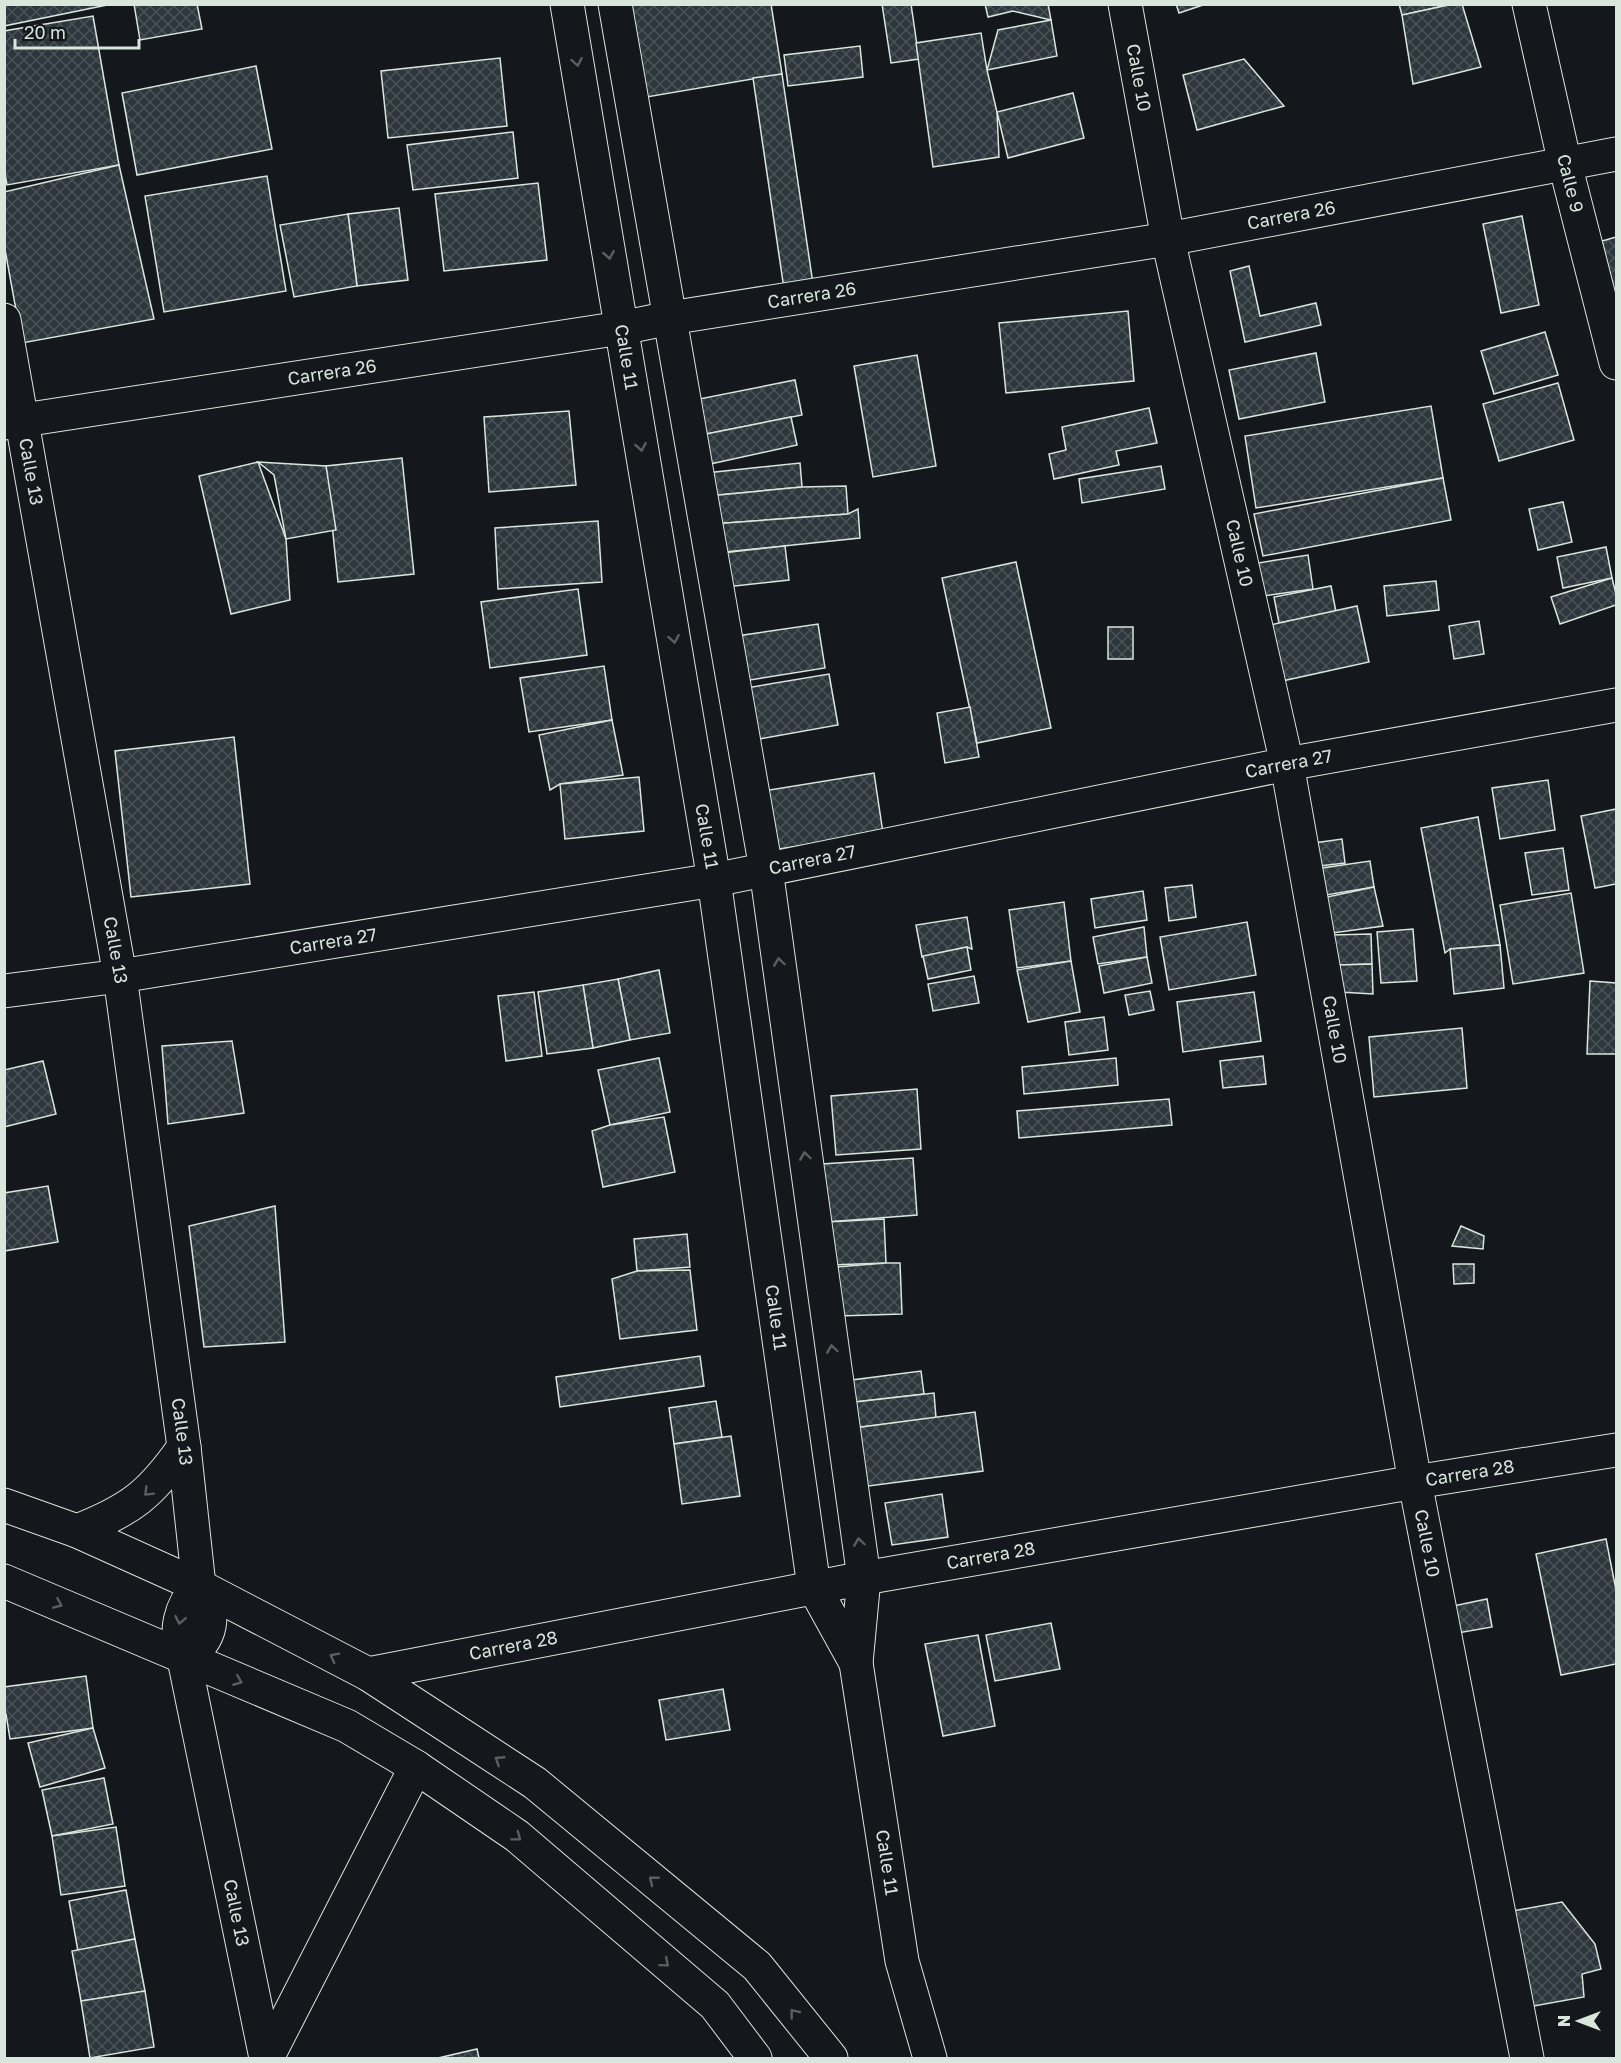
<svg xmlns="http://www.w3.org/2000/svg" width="1621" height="2063" viewBox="0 0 1621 2063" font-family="'Golos Text',sans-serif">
<defs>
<pattern id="building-cross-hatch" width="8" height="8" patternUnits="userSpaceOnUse" patternTransform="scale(1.5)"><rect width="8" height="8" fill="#2c363c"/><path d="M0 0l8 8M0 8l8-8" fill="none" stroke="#4a5358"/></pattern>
</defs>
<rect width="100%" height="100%" fill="#14181c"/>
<g fill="url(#building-cross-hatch)" stroke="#d8e6dc" stroke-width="1.5">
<polygon points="4,4 112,4 4,26"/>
<polygon points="134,4 197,4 202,29 140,40"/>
<polygon points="620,4 771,4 782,74 635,99"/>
<polygon points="882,4 911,4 919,59 891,63"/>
<polygon points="985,4 1048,4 1051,20 1013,11 988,17"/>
<polygon points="1176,4 1206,4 1179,13"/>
<polygon points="1399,4 1453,4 1402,15"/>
<polygon points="1453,4 1462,4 1481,67 1413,84 1402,15"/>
<polygon points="93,16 119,165 7,185 4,168 4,31"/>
<polygon points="1051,20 1057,56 987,70 998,30"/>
<polygon points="981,33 987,70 997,112 999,157 933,167 916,43"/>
<polygon points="860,46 863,77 788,86 784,55"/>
<polygon points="500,58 507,126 388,138 381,71"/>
<polygon points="1244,59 1284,106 1197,130 1183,75"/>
<polygon points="256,66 272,149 137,175 122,93"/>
<polygon points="782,74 813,284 784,289 753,78"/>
<polygon points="1073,93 1084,138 1008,158 997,112"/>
<polygon points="513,132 518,178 413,190 407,145"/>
<polygon points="119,165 154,319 22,343 4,244 4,192"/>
<polygon points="267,176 286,291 164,312 145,196"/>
<polygon points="538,183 547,260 444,271 435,194"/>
<polygon points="399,208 408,280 357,286 348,214"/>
<polygon points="348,214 357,286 294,297 280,225"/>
<polygon points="1522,216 1539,305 1501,313 1483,224"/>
<polygon points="1616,237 1616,299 1602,241"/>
<polygon points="1249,266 1260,316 1316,303 1321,325 1245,342 1230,271"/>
<polygon points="1128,311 1134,381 1006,393 999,323"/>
<polygon points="1545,332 1558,375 1494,394 1481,351"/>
<polygon points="1316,353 1325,402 1239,419 1229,370"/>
<polygon points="917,355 936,466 873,477 854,366"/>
<polygon points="795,380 802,415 696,436 689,401"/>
<polygon points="1558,383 1574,440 1499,461 1483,404"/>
<polygon points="1431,406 1443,478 1256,508 1245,436"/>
<polygon points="1149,408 1157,443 1116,451 1119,465 1054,479 1049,454 1066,450 1062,427"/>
<polygon points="569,411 576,485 489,492 484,417"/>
<polygon points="791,417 797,445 701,466 696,436"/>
<polygon points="402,458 414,574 338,582 326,466"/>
<polygon points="258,462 286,539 290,600 231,614 199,476"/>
<polygon points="258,462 326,466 336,530 286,539 274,475"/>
<polygon points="800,463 802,487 708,496 706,473"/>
<polygon points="1161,466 1165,489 1082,503 1079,479"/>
<polygon points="1443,478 1451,520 1263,556 1254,514"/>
<polygon points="846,486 848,514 712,524 708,496 802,487"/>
<polygon points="1563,502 1572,542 1538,550 1529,509"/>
<polygon points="858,509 860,538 715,553 712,524 848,514"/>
<polygon points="598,521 602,582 498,589 495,528"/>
<polygon points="785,546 789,580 726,587 722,553"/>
<polygon points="1606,547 1612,578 1563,588 1557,557"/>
<polygon points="1308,555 1313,589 1263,596 1258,563"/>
<polygon points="1016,562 1051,728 977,743 942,578"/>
<polygon points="1612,578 1616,594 1616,605 1560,624 1551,597"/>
<polygon points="1436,581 1439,610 1387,616 1384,586"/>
<polygon points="1331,586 1336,612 1279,623 1274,597"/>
<polygon points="578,589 587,655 490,668 481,602"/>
<polygon points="1357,606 1369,662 1282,681 1270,625"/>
<polygon points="1479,621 1484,654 1454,659 1449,626"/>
<polygon points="818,624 825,668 744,681 737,636"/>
<rect x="1108" y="627" width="25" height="32"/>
<polygon points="604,666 612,720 529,732 520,678"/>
<polygon points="829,674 838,725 748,741 740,689"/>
<polygon points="970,707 979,757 945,763 937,713"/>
<polygon points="612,720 623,775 560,784 550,790 539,735"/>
<polygon points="234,737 250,884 131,897 115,751"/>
<polygon points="874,773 883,833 766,851 757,792"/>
<polygon points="639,777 644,831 565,839 560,784"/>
<polygon points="1548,780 1555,830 1500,839 1492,788"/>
<polygon points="1616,809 1616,884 1595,888 1581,816"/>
<polygon points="1478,817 1500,945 1450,949 1445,953 1421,828"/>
<polygon points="1342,839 1345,863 1310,867 1307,844"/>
<polygon points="1563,848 1569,890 1532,895 1525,853"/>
<polygon points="1370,861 1374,887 1326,895 1322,868"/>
<polygon points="1192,885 1196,917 1169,921 1165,888"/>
<polygon points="1374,887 1383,926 1318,935 1313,900"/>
<polygon points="1143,891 1147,920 1095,928 1091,899"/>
<polygon points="1571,893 1584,973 1513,984 1500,905"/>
<polygon points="1064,902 1071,961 1017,968 1009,910"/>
<polygon points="967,917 972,949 967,947 922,957 916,925"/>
<polygon points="1247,922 1256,975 1169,990 1160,937"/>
<polygon points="1144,927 1147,957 1098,964 1093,937"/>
<polygon points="1413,929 1417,981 1381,983 1377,932"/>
<polygon points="1371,934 1372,964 1339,965 1331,935"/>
<polygon points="1500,945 1504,988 1454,994 1450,949"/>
<polygon points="967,947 971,970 928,979 923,956"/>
<polygon points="1147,957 1152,983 1104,993 1099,966"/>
<polygon points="1071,961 1080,1012 1028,1022 1017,970"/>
<polygon points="1372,964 1373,994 1339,992 1339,965"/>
<polygon points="659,970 670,1033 630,1040 618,979"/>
<polygon points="974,976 979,1003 933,1011 928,984"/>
<polygon points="618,979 630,1040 593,1048 583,985"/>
<polygon points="1590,981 1616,983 1616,1054 1587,1054"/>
<polygon points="583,985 593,1048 547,1054 538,992"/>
<polygon points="1150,991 1154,1010 1129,1015 1125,995"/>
<polygon points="534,992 542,1056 506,1061 498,996"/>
<polygon points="1254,992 1261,1041 1183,1052 1177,1002"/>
<polygon points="1104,1017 1108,1050 1069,1055 1065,1022"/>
<polygon points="1462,1028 1467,1088 1374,1097 1369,1037"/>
<polygon points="232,1041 244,1113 168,1124 162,1046"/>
<polygon points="1263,1056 1266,1084 1223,1088 1220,1061"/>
<polygon points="659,1058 670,1112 610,1125 598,1070"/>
<polygon points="1116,1058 1118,1085 1024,1094 1022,1067"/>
<polygon points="43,1061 56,1114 4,1127 4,1070"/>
<polygon points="917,1089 921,1149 836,1155 831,1096"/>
<polygon points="1169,1099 1172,1125 1019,1138 1017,1111"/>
<polygon points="664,1117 675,1172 603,1187 592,1131 610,1125"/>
<polygon points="913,1158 917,1215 827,1222 822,1164"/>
<polygon points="48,1186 58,1242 4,1251 4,1193"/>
<polygon points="275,1206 285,1342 204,1347 189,1226"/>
<polygon points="884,1219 886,1263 829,1265 827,1222"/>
<polygon points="1461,1226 1484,1236 1483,1249 1452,1246"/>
<polygon points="687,1234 690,1267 637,1271 634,1239"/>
<polygon points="886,1263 900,1263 902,1314 838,1316 836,1267"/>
<polygon points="1453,1264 1474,1264 1474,1283 1454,1284"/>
<polygon points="690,1270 697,1330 620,1339 612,1279 637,1271"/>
<polygon points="700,1356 704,1386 560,1407 556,1377"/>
<polygon points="921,1371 924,1394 855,1402 852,1380"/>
<polygon points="934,1393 936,1418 854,1428 855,1402"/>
<polygon points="716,1401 722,1437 674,1444 669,1408"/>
<polygon points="975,1412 983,1471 861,1487 854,1428"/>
<polygon points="731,1436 740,1496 682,1504 674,1444"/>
<polygon points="942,1494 948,1537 892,1545 885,1503"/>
<polygon points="1606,1539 1616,1590 1616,1664 1561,1675 1536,1554"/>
<polygon points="1487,1599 1492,1627 1458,1633 1453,1606"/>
<polygon points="1051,1623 1060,1669 995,1681 986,1635"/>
<polygon points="978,1635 995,1726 943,1736 925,1644"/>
<polygon points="86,1676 93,1728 10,1739 6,1714 4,1714 4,1687"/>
<polygon points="723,1689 730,1730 666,1740 659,1700"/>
<polygon points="93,1728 105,1768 40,1787 28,1743"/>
<polygon points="104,1778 113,1824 52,1836 42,1790"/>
<polygon points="116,1827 125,1886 61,1895 52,1836"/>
<polygon points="126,1890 135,1939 78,1951 69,1901"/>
<polygon points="1562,1902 1595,1944 1601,1969 1582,1974 1584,1997 1522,2008 1507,1912"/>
<polygon points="135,1939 145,1991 81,2001 72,1951"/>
<polygon points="145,1991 154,2047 90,2058 81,2001"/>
<polygon points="477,2049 479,2058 438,2058"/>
</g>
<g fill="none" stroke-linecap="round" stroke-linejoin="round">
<g stroke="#d8e6dc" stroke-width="35">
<g id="minor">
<path id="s1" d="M567,4L714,880L814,1587L856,1663"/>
<path id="s2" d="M615,4L766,869L864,1578L856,1663L902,1961L930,2058"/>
<path id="s3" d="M1125,4L1168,239L1287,764L1415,1482L1527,2058"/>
<path id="s4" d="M1529,4L1565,164L1616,363"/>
<path id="s5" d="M4,320L120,976L184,1447L199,1586C217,1614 213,1640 184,1659"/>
<path id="s6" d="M4,423L621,328L670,318L1168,239L1616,154"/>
<path id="s7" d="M4,991L120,976L714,880L1287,764L1616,705"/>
<path id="s8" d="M199,1586C179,1607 174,1632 184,1659L266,2058"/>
<path id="s9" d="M368,1674L864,1578L1415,1482L1616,1450"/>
<polyline points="267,2058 416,1767"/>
</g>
</g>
<g stroke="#d8e6dc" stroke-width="35">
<g id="highway">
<polyline points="4,1505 77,1531 199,1586 368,1674 535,1783 757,1966 831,2058"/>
<path d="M77,1531C131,1510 151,1494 184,1447"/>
<polyline points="4,1581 347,1726 416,1767 517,1836 715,2005 755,2058"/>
</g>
</g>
<use href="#minor" stroke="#14181c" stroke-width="33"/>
<use href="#highway" stroke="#14181c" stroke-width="33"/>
</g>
<defs><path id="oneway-chevron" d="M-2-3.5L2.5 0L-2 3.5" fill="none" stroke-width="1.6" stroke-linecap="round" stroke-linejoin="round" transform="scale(1.5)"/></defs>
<g stroke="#59605f">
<use href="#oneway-chevron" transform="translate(577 62) rotate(80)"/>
<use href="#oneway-chevron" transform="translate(609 255) rotate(80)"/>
<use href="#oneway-chevron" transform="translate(641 447) rotate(80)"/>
<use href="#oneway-chevron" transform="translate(674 639) rotate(80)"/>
<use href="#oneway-chevron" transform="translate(779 962) rotate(-98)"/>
<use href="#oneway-chevron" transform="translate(805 1156) rotate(-98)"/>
<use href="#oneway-chevron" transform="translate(832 1349) rotate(-98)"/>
<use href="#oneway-chevron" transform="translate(148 1492) rotate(135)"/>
<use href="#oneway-chevron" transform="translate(859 1542) rotate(-98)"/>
<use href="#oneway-chevron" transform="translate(58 1604) rotate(23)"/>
<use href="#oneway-chevron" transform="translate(180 1620) rotate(101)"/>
<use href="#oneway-chevron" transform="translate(334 1657) rotate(-153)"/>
<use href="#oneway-chevron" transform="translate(238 1681) rotate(22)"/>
<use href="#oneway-chevron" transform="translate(499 1760) rotate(-147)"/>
<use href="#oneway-chevron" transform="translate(517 1837) rotate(37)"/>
<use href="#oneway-chevron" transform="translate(653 1880) rotate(-141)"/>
<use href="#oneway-chevron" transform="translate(665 1963) rotate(40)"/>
<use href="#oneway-chevron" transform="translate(794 2013) rotate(-128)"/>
</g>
<g text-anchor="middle" stroke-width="4.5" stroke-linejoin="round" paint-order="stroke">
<g font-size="18" fill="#d8e6dc" stroke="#14181c">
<text dy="6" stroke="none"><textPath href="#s3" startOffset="75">Calle 10</textPath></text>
<text dy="6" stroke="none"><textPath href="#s4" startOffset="184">Calle 9</textPath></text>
<text dy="6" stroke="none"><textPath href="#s6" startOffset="1304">Carrera 26</textPath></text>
<text dy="6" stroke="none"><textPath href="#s6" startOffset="818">Carrera 26</textPath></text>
<text dy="6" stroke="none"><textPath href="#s1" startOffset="358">Calle 11</textPath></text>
<text dy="6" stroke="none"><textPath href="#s6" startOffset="332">Carrera 26</textPath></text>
<text dy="6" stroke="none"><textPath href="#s5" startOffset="154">Calle 13</textPath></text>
<text dy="6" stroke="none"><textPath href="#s3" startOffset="561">Calle 10</textPath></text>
<text dy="6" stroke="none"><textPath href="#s7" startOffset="1305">Carrera 27</textPath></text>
<text dy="6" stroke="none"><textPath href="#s1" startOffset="844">Calle 11</textPath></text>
<text dy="6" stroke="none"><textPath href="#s7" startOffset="819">Carrera 27</textPath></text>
<text dy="6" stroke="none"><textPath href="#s7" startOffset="333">Carrera 27</textPath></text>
<text dy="6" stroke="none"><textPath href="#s5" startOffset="640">Calle 13</textPath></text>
<text dy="6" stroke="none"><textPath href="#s3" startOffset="1047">Calle 10</textPath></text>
<text dy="6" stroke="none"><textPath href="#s1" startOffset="1330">Calle 11</textPath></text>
<text dy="6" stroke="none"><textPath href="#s5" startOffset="1126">Calle 13</textPath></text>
<text dy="6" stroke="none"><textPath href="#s9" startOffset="1120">Carrera 28</textPath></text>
<text dy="6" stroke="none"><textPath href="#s3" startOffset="1569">Calle 10</textPath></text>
<text dy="6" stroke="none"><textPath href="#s9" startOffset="634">Carrera 28</textPath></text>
<text dy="6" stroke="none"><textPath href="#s9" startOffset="148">Carrera 28</textPath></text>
<text dy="6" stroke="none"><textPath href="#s2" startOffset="1881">Calle 11</textPath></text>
<text dy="6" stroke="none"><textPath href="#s8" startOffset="338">Calle 13</textPath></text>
</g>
</g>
<rect width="1621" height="2063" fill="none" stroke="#d8e6dc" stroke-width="12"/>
<g transform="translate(1579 2021) rotate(270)" stroke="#14181c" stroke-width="4.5" paint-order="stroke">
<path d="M0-4.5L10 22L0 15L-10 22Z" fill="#d8e6dc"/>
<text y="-9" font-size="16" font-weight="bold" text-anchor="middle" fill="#d8e6dc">N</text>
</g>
<path d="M15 39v9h124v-9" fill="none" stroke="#d8e6dc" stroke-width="3"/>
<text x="24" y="39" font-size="18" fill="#d8e6dc" stroke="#14181c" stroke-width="4.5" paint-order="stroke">20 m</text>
</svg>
